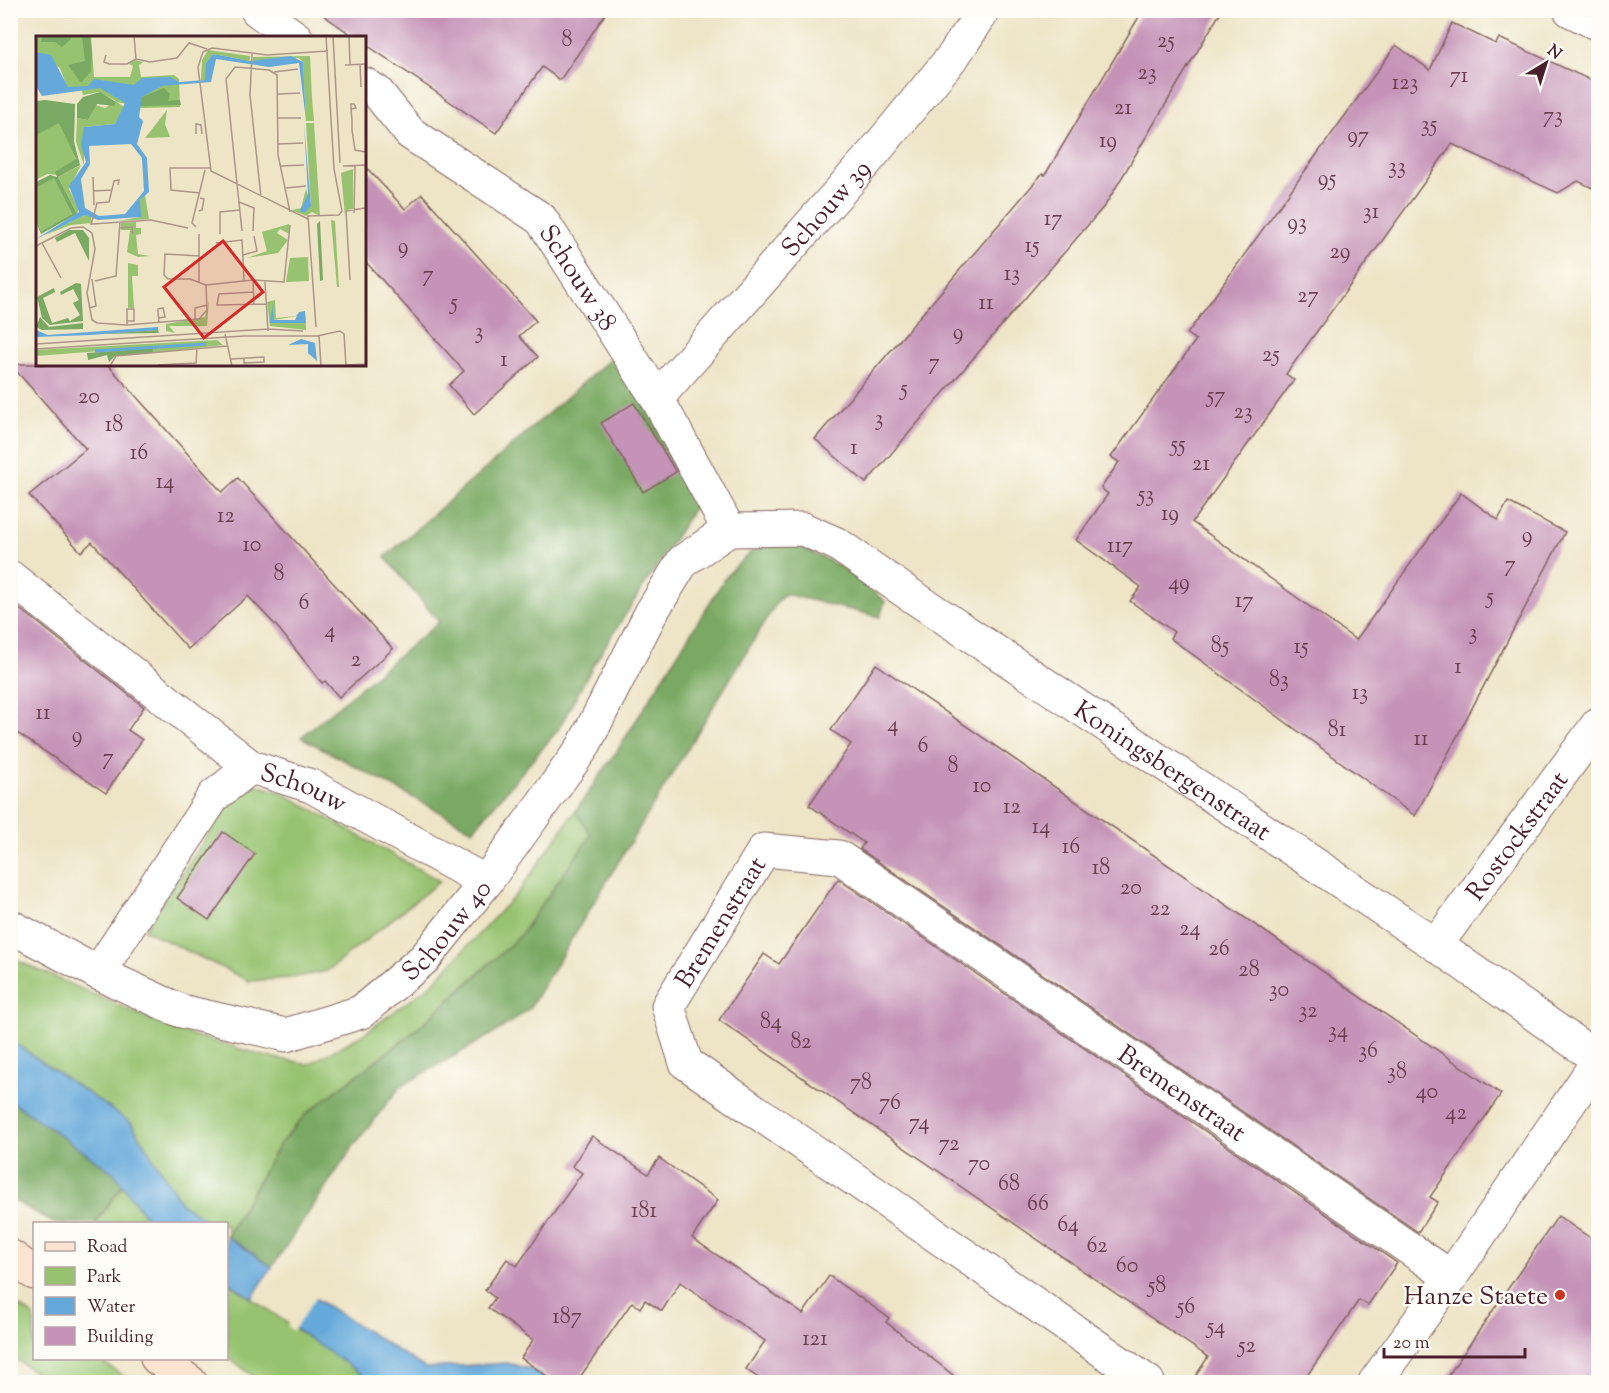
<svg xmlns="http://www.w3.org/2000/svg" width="1609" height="1393" viewBox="0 0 1609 1393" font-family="'Sorts Mill Goudy',serif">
<rect width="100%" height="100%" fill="#fdfcf7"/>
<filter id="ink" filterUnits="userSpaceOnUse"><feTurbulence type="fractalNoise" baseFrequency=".0167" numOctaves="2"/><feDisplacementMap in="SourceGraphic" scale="12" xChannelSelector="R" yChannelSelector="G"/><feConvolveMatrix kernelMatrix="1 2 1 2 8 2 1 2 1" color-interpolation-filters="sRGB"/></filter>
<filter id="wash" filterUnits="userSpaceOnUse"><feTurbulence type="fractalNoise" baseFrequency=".008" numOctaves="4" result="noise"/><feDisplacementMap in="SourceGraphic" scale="24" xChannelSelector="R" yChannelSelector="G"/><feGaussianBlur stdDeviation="1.35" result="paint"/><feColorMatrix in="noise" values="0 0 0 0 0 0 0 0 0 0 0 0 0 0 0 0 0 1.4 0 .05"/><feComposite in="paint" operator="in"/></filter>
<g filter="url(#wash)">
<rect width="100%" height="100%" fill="#eee4c6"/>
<g fill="#97c370" stroke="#70714e" stroke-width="1.5">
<polygon points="258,785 283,793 440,881 327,971 290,978 249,981 144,930 235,794"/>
<polygon points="575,811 592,834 519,937 412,1033 307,1113 279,1145 227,1234 226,1224 210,1223 181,1203 131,1123 11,1040 11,958 175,1030 265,1056 309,1064 362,1035 432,984 520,890"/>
<polygon points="123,1185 150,1223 95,1224"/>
<polygon points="226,1281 373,1382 260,1382 227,1356"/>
<polygon points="10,1300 34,1316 34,1358 98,1359 133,1382 50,1382 11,1356"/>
</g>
<g fill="#79a962" stroke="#626446" stroke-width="1.5">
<polygon points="616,354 699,500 595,662 558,730 473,830 301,737 439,622 385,557"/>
<polygon points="772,545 800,547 840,566 885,601 880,617 785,594 777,602 529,1009 499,1030 400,1087 355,1144 272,1267 227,1236 279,1145 307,1113 413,1033 519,937 591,835 575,811 617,751 727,575 752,551"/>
<polygon points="11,1101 114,1173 123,1185 95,1223 54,1223 11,1199"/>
</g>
<g fill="#65a9da" stroke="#586482" stroke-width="1.5">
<polygon points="10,1040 131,1123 181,1203 210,1223 150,1223 114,1173 11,1101"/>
<polygon points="226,1236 272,1267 252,1298 227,1281"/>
<polygon points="310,1295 425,1368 507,1363 530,1369 552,1382 373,1382 291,1326"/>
</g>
<polygon fill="#eee4c6" points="311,1292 317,1296 293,1331 288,1327 288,1324 307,1293"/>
<g id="blocks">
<g fill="#c593b7">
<polygon points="316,10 608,10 560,80 542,67 496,133 364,43 364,38 356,38"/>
<polygon points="1143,10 1222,10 1106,204 866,483 815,439 1042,174 1045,175"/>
<polygon points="1452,23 1496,44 1499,38 1599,84 1599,191 1578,181 1558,193 1452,144 1286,374 1294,380 1192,522 1356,640 1461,493 1498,520 1508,502 1565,532 1415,816 1170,638 1174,632 1130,601 1141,587 1076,540 1108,494 1101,488 1119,462 1111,457 1196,340 1187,334 1396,45 1430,70"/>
<polygon points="364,165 405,209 422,194 536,321 519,336 538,357 474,414 449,385 464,371 364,260"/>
<polygon points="10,364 107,364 222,492 238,478 393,649 339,697 325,681 322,683 279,629 248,596 188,649 92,542 81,552 29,495 86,449"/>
<polygon points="634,403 676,472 643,492 601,423"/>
<polygon points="10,603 27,614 144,707 128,730 142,740 106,793 10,728"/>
<polygon points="876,664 1501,1094 1430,1197 1438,1202 1418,1232 860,849 864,843 809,805 851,744 831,730"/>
<polygon points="223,832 255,854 209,920 177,898"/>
<polygon points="838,879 1397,1263 1368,1305 1359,1300 1302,1383 1245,1383 1236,1377 1195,1377 1208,1357 719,1020 764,954 779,964"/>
<polygon points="592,1136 648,1174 659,1158 718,1200 692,1238 803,1314 829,1276 889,1318 886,1322 963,1383 765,1383 746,1369 765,1341 680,1282 662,1311 645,1300 640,1308 632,1302 576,1383 557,1383 521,1358 533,1340 488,1308 495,1298 485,1290 507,1259 517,1266 582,1173 572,1166"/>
<polygon points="1558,1216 1599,1244 1599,1368 1589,1383 1443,1383"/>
</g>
</g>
</g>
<g filter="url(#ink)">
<use href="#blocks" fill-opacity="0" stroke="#836461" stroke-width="1.5"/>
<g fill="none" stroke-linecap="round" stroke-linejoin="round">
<g stroke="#836461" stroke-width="35">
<g id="street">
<polyline points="257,10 296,38"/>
<polyline points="1570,10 1598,24"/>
<path id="s1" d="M364,84L377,92L410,133L541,219L657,398L729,530"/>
<path id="s2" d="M657,398L871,156L954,55L984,10"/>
<path id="s3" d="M729,530L803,529L837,544L906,592L1436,945L1598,1059"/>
<polyline points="10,577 251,767"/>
<path id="s4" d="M10,926L98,973L181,1011L286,1035L361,1012L425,958L486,882L583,747L651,613L683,561L729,530"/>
<path id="s5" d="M1436,945L1598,724"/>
<path id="s6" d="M98,973L214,796L251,767L311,786L486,882"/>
<path id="s7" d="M1148,1382L686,1063L668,1006L764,850L839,857L1451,1277"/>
<polyline points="1375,1382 1451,1277 1598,1061"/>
</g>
</g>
<g stroke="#836461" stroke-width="35">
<g id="secondary">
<polyline points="10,1256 34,1273"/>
<polyline points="157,1358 190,1382"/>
</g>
</g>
<use href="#street" stroke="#fff" stroke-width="33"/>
<use href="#secondary" stroke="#fde4d0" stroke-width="33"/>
</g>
</g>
<circle fill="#c8321e" stroke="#fdfcf7" stroke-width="2" cx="1560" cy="1295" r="6"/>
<g text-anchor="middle" stroke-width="4.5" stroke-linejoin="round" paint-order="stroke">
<g font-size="22" fill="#693c4e">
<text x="567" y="46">8</text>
<text x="1166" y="47">25</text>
<text x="1147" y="79">23</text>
<text x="1459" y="82">71</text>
<text x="1405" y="89">123</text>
<text x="1123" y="114">21</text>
<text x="1553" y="122">73</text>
<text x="1429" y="131">35</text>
<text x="1358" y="142">97</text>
<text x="1108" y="147">19</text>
<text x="1397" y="173">33</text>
<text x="1327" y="185">95</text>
<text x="1371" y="218">31</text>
<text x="1053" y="225">17</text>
<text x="1297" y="229">93</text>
<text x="1032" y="252">15</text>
<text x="403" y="253">9</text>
<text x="1340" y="258">29</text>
<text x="1012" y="280">13</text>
<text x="428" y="281">7</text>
<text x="1308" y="302">27</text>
<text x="454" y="309">5</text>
<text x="986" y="309">11</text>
<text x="479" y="338">3</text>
<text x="958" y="339">9</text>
<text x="1271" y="361">25</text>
<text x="504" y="366">1</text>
<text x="934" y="369">7</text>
<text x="904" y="395">5</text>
<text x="1216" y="402">57</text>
<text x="89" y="403">20</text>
<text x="1243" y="418">23</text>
<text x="879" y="425">3</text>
<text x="114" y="431">18</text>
<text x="1178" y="451">55</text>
<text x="854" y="454">1</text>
<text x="139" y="459">16</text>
<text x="1201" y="470">21</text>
<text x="165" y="488">14</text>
<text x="1146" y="501">53</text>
<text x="1170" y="520">19</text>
<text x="226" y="522">12</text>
<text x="1527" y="542">9</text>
<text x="252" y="551">10</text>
<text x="1120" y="552">117</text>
<text x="1510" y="571">7</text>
<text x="279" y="580">8</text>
<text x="1179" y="589">49</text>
<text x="1490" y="603">5</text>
<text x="1244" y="607">17</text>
<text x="304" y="609">6</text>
<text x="330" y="637">4</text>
<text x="1473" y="639">3</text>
<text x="1220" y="652">85</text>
<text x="1301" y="653">15</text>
<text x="356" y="666">2</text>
<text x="1458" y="673">1</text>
<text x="1279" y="686">83</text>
<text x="1360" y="699">13</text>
<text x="43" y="719">11</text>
<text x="893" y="731">4</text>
<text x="1337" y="736">81</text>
<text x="77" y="742">9</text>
<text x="1421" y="745">11</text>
<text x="923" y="752">6</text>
<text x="108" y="764">7</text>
<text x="953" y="772">8</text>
<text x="982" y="792">10</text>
<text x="1012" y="813">12</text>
<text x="1041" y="833">14</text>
<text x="1071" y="853">16</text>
<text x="1101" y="874">18</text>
<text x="1131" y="894">20</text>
<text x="1160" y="915">22</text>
<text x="1190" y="935">24</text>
<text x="1219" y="955">26</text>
<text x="1249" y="976">28</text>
<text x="1279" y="996">30</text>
<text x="1308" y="1017">32</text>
<text x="771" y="1028">84</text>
<text x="1338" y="1037">34</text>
<text x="801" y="1048">82</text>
<text x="1368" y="1057">36</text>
<text x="1397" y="1078">38</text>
<text x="861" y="1089">78</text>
<text x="1427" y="1098">40</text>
<text x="890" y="1109">76</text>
<text x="1456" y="1119">42</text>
<text x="919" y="1129">74</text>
<text x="949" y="1150">72</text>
<text x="979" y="1170">70</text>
<text x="1009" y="1190">68</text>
<text x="1038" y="1210">66</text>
<text x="644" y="1217">181</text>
<text x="1068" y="1231">64</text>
<text x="1097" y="1252">62</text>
<text x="1127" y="1272">60</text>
<text x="1157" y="1292">58</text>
<text x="1186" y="1313">56</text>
<text x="567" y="1323">187</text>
<text x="1216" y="1333">54</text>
<text x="815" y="1345">121</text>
<text x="1247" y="1352">52</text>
</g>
<g font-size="26" fill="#4a1f2b" stroke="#fdfcf7">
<text dy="9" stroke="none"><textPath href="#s2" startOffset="254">Schouw 39</textPath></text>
<text dy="9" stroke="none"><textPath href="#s1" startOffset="294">Schouw 38</textPath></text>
<text dy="9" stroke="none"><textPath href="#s3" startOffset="516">Koningsbergenstraat</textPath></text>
<text dy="9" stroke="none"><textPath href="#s6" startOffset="315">Schouw</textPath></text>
<text dy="9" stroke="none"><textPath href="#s5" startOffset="136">Rostockstraat</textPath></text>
<text dy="9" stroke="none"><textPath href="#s7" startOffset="720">Bremenstraat</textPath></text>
<text dy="9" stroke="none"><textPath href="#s4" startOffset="496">Schouw 40</textPath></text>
<text dy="9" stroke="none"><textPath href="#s7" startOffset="1296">Bremenstraat</textPath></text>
</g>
<g font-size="26" fill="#4a1f2b" stroke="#fdfcf7" text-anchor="end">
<text x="1548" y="1304">Hanze Staete</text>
</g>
</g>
<g transform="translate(36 36)">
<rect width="330" height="330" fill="#eee4c6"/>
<path d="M0,0H55L58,41H94L97,30L93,28L99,24L107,26L103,29L105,41L138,39L143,43L144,71L106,72L81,66L88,71L79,88L48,91V129L40,106L41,82L52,84L60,69L69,72L80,65L63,56L47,59L45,51H31L24,32L0,17ZM172,14L214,20V25L177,18L170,27V44H165L166,24ZM274,20L276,62L278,85H270L267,26L263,22L217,25V21ZM131,74L129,88L134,101L109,102ZM23,83L34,100L40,126L22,139L11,138L0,144V95ZM270,87H278L284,180L276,176L270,180L256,174L265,172L270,153L275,170ZM45,129L33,153L43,173L41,178L22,141ZM317,133V173L310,174L309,180L305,137ZM18,141L36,178L5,195L0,186V152ZM109,159L113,183L82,185L104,181V164ZM49,179L55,180V187L35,189L6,200ZM295,184L299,185L303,251H301ZM100,186V192H105V198L100,199L102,218L114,220L102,221L91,216L94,194H85V187ZM253,188V198L244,193L241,197L252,204L242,217L211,222L231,215L226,196ZM272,221L273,245L250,246L254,222ZM92,227L102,229V240H96L98,272H92ZM239,264L240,282L260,280L263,276L262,280L237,284L235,267V286L270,287V294L234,290L231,266ZM173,265L171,290H133L139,297L130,295V288L169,281ZM181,304L187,309L117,317V311L0,320V314Z" fill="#97c370"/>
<path d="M7,0H35V3L26,11L19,6H5ZM46,0H54L56,17L55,35L45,47L32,29L49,25ZM128,52L134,58L132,65L144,64L145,69L104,70L106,61ZM64,56L80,66L78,70L61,68L52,84L41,82V68L47,61ZM9,64L39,68L38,106L44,129L22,141L41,178L5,198L0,186L5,195L36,178L18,142L0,152V146L14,139L21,141L19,136L40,123L23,87L0,99V65ZM284,185L287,244L284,245L281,188ZM33,194H47L53,202V225L39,197L21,206L19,202ZM40,247L45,248L47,285L14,289L6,282L1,261L18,252L19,256L7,262L16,287L32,282L34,285L44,279L37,267L43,264L37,253L25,259L24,256ZM4,281L13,291L47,287V293L6,294L0,291ZM122,294L123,297L58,298H62ZM117,312V317L79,320L73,326L71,319L52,324L51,317Z" fill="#79a962"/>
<path d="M0,16L15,19L32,51L52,50L58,43L98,49L106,42L134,41L143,46L169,44L170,27L177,18L214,25L255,20L267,26L270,85L263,27L233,31L180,23L175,46L126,50L106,61L103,81L107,85L101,108L111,122L113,156L104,164L105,181L62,184L49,179L0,203L43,176L33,150L50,126L45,109L48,91L79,88L89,67L64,52L6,60L0,50ZM95,108L106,122L108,155L89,178L63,180L49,172L45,143L54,128L53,110ZM268,87L275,170L268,177L264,175L272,158ZM236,267L238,284H259L263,276L269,275L270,287H234ZM122,291V294L55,299L0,301V294L12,299ZM265,303L279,307L281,325L272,317V308L252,309Z" fill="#65a9da" fill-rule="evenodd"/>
<path fill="none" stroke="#65a9da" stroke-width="3" d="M59,315L170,308"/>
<path fill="none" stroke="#ac9588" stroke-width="1.5" d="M98,0L100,23M297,0L304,127M313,0L314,29M216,18L214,59L225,161M70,19L68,26L73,28H91L100,23M100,23L114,26L141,22L153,7L171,13M324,28L325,51M309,29L330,28M238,36L262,33M242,58L264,57M315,73L320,72L318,68H315V73L316,84V94L319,114L330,116M241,82H265M160,98V88L165,89L166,98M242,108L267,107M245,130L268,129M307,130L330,129M57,141L58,169M250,152L270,150M57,155L76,154M164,157L135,154L134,132H174M203,166L218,172L217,195M163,175L166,174L168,163L164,162M318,177L319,130M272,183L175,135L162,31L167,16L176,12L231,19L292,15M56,188L115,184L152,192M55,189L61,167L73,166L78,145L83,144L82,149M160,191L156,187L169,134M84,192L96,191L97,198M206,195L190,43L199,31L233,34L241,39L242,119L254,176M184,198V176L204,174M6,207L25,242M180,207L206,204L208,244M0,210L35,192L47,191L56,197L59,213L51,257L56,284L61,287L91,289L163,283L171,274L170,249M207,219L221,215L218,200M164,220L129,218L128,239L132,243H154L170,249M217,244L218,268M314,244L310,175L329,172M59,245L80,240L84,186M229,246L232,295M163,247V198M170,249L217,244L248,246L254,189M218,256L183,258L181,269L230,268M53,272L60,270L56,243M122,282L129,281L127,272L122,273V275L123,287M159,284V272L171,269M91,285H98V273H91V289M280,291L272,180L303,179L306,175L298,133L290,0M189,298L196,330M283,300L285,330M0,308L232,293L267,295M0,313L208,300H281L304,295L308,298L310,330M195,323L228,321V326L208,327V322M122,329L160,327L161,313M310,329L330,328M74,330L80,320L191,310"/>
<path fill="#d62828" fill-opacity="0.15" stroke="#d62828" stroke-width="3" d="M187,205L227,256L168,302L128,251Z"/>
<rect width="330" height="330" fill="none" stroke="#4a1f2b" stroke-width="3"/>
</g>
<rect width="1609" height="1393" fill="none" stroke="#fdfcf7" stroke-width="36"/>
<rect x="33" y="1222" width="195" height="138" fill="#fdfcf7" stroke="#b5a4a5" stroke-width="1.5"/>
<rect x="45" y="1242" width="30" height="9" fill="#fde4d0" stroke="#b5a4a5" stroke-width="1.5"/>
<text x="87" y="1252" font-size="18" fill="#4a1f2b">Road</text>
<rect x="45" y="1267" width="30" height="18" fill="#97c370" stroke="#b5a4a5" stroke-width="1.5"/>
<text x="87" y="1282" font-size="18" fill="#4a1f2b">Park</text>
<rect x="45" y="1297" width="30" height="18" fill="#65a9da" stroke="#b5a4a5" stroke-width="1.5"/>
<text x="87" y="1312" font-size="18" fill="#4a1f2b">Water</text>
<rect x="45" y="1327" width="30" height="18" fill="#c593b7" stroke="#b5a4a5" stroke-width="1.5"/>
<text x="87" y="1342" font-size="18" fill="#4a1f2b">Building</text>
<g transform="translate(1546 63) rotate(38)" stroke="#fdfcf7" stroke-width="4.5" paint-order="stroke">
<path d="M0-4.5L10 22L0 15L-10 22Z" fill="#4a1f2b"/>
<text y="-9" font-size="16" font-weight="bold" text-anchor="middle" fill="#4a1f2b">N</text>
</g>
<path d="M1384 1348v9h141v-9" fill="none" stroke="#4a1f2b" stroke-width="3"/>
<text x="1393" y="1348" font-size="18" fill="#4a1f2b" stroke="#fdfcf7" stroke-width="4.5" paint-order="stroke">20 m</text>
</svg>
